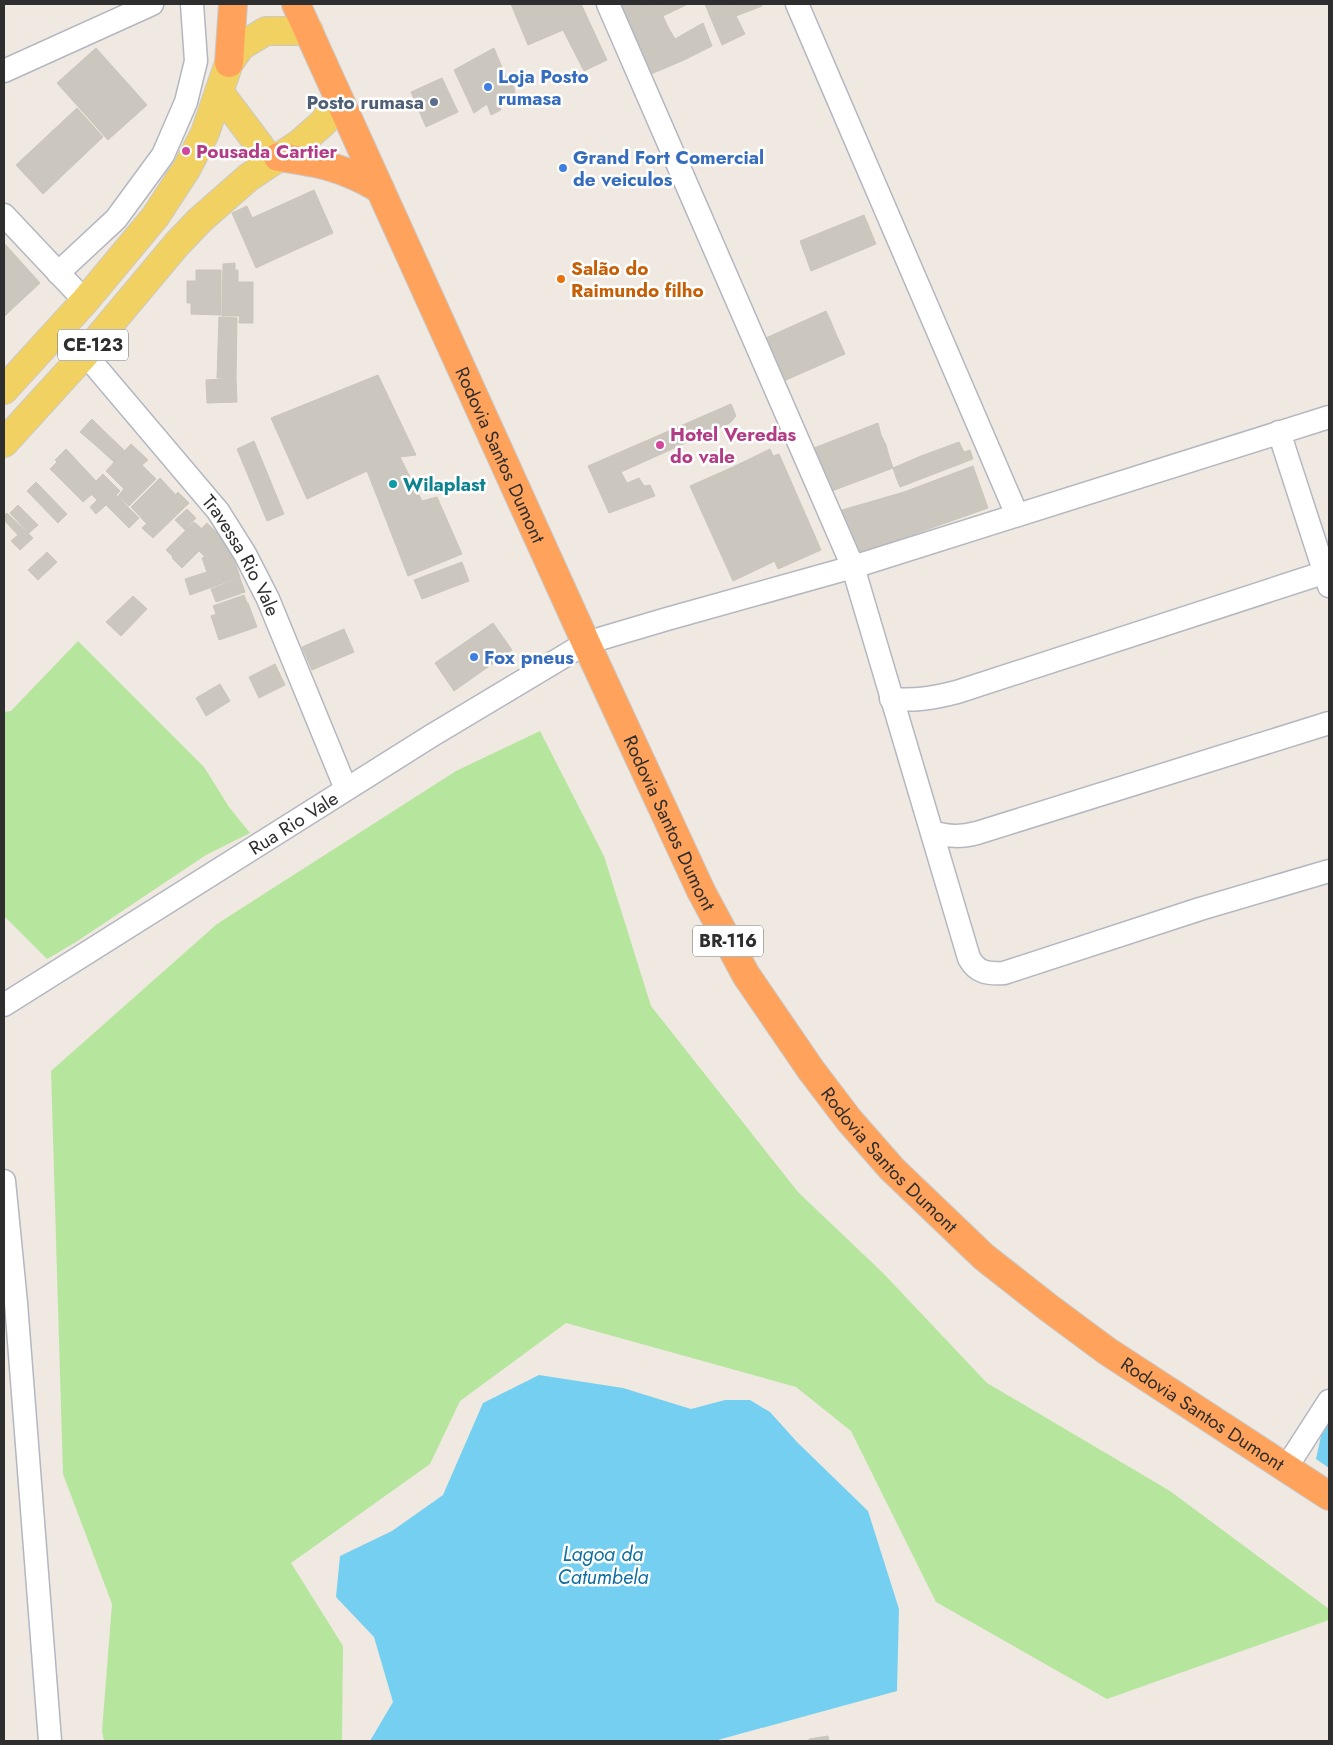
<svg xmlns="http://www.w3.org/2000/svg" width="1333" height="1745" viewBox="0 0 1333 1745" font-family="Jost,sans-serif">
<rect width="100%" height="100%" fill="#efe9e1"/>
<g fill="#b6e59e">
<polygon points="78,641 204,767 229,807 250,833 206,855 76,942 47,959 4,916 4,712 11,711"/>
<polygon points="540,731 604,856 651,1006 798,1192 883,1273 987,1383 1170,1491 1329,1609 1329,1620 1107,1699 936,1602 851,1431 796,1387 566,1323 460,1401 430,1464 291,1563 343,1646 342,1741 104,1741 102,1731 112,1604 63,1474 51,1071 217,924 456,771"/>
</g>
<g fill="#75cff0">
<polygon points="539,1375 623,1388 691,1409 725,1400 750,1400 770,1412 797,1442 868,1511 899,1609 897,1691 714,1741 370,1741 393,1702 374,1637 336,1597 340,1556 392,1531 443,1495 483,1403"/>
<polygon points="1329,1411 1329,1468 1316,1459 1326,1413"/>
</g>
<g fill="#cbc7bf" stroke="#cbc5ba">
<polygon points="511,4 581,4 607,60 584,71 563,30 528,45"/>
<polygon points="616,4 652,4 620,18"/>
<polygon points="652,4 659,4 663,16 624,35 620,18"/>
<polygon points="659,4 688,4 663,16"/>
<polygon points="705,4 730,4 745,34 722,45"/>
<polygon points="730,4 761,4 762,6 736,16"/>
<polygon points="663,16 668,27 629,46 624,35"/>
<polygon points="703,23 712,46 684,60 675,39"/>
<polygon points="668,27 675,39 635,57 629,46"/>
<polygon points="675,39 684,60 644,77 635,57"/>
<polygon points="96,48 147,105 108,140 57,83"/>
<polygon points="494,48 506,77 512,77 515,93 498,102 501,110 491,115 487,104 474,113 454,70"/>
<polygon points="442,78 458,112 426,127 411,92"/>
<polygon points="77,108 103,137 43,194 16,165"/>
<polygon points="314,190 333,233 271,261 252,218"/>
<polygon points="247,206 271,261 256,268 232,213"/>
<polygon points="864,215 876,244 811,271 800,241"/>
<polygon points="4,243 40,283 10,311 4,304"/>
<polygon points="235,263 235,270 238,270 238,282 253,282 253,323 239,323 240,316 222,316 223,264"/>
<polygon points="196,270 221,270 221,315 191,314 191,303 187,303 187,281 196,281"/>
<polygon points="4,304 10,311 4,317"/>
<polygon points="826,311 831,322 764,351 759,341"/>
<polygon points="219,317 237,318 236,378 217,378"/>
<polygon points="831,322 836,334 768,361 764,351"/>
<polygon points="836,334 841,345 773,373 768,361"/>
<polygon points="841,345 845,354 777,384 773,373"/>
<polygon points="378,375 416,455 400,457 422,501 437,497 462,554 408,576 367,471 307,499 271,418"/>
<polygon points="236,378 237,402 207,403 206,380"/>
<polygon points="731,404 736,416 730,423 621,472 627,483 639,478 644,486 650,485 655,496 609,513 588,466"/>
<polygon points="92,419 104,431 93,443 80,432"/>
<polygon points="878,423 881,435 812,461 809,450"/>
<polygon points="104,431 125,451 114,462 93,443"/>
<polygon points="881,435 886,445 816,472 812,461"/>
<polygon points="254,441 284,514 267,521 237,449"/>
<polygon points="959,442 964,452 896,477 893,468 921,456"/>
<polygon points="131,444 148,460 142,465 156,479 129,506 118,496 124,489 106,471"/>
<polygon points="886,445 889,456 820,483 816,472"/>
<polygon points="66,449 96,481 86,490 91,495 83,502 50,469 57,462 55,460"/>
<polygon points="770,449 773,456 779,454 821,550 778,569 733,467"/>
<polygon points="970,450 973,459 900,487 896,477"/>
<polygon points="889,456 893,468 824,494 820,483"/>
<polygon points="973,466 988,508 855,555 835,512 904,492"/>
<polygon points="733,467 775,561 733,581 690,486"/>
<polygon points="103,474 120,491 116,495 139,518 129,528 106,505 96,514 90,507 97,500 87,490"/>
<polygon points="160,478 175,494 146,523 131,507"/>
<polygon points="36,482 67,514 58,523 27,491"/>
<polygon points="178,492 189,503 153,538 142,528"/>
<polygon points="18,505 38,525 29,533 10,513"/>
<polygon points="187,509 196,518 185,530 175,520"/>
<polygon points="7,513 33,538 20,550 11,541 18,535 4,520 4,516"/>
<polygon points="194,522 201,528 173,557 166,550"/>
<polygon points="207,523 217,533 182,568 172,558"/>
<polygon points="217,533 230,548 205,557 199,551"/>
<polygon points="230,548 240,577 190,595 185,579 207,572 202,558"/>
<polygon points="47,552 57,562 38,580 28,570"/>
<polygon points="462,562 469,581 422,599 414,580"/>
<polygon points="240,578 245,592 216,602 211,589"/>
<polygon points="244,595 247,603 216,614 213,606"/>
<polygon points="133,596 147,609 121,636 106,622"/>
<polygon points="248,603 257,627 219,640 211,616"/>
<polygon points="493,623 512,650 454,691 435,663"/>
<polygon points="344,629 354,652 312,670 302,647"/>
<polygon points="275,664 285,685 259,698 249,677"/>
<polygon points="220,684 230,701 206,716 196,698"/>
<polygon points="828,1736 829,1741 809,1741 809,1739"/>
</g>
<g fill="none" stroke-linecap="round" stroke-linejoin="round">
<g stroke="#b4b7c1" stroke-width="25">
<g id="minor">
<path d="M608,4L853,567L969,958C977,973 988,974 1004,973L1200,909L1329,871"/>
<polyline points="797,4 1017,515"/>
<polyline points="4,71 152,4"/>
<polyline points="4,215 85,301"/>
<polyline points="58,273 116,219 163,155 186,102 196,61 192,4"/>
<path id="s1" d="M85,354L218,511L245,554L268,599L346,789"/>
<polyline points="1279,432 1329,586"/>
<path d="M891,699C916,701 933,698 957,692L1329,571"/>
<path d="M932,832C949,837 961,837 977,833L1329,723"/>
<path id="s2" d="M4,1005L431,736L586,643L667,619L853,567L1329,417"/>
<polyline points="4,1181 16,1303 50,1741"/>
<polyline points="1286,1468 1329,1401"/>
</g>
</g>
<g stroke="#c9c9c9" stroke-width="30">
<g id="major">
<polyline points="220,93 271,161"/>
<polyline points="4,390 85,301 155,217 187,168 205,133 229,63 241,46 266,31 309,31"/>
<polyline points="4,443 85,354 177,244 200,220 249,177 299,144 324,122 338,99"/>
</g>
</g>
<g stroke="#c9c9c9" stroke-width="30">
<g id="highway">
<path id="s3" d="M296,4L586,643L701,891L746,975L811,1070L849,1120L892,1169L984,1257L1049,1308L1107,1351L1329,1496"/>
<polyline points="229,63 233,4"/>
<path d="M278,157C320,163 343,167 380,189"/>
</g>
</g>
<use href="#minor" stroke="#fff" stroke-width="22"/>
<use href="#major" stroke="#f2d163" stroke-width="28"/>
<use href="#highway" stroke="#ffa35c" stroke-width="28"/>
</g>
<g fill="#3f7fe0" stroke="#fff" stroke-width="2">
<circle cx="488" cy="87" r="5"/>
<circle cx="563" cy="168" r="5"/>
<circle cx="474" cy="657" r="5"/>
</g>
<circle fill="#5c6f8a" stroke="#fff" stroke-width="2" cx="434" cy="102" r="5"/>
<g fill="#d1479c" stroke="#fff" stroke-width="2">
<circle cx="186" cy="151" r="5"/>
<circle cx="660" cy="445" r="5"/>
</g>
<circle fill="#e8710a" stroke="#fff" stroke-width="2" cx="561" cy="279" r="5"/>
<circle fill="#0f9aa8" stroke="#fff" stroke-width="2" cx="393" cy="484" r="5"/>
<g text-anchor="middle" stroke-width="5" stroke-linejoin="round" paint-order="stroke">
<g fill="#fff" stroke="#6d6d6d" stroke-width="1">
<rect x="58" y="329.5" width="70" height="31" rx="4"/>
<rect x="693" y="925.5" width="70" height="31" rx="4"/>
</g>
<g font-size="18" font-weight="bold" fill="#2e2e2e">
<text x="93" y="351">CE-123</text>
<text x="728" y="947">BR-116</text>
</g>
<g font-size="19" font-weight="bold" fill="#366cbe" stroke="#fff" text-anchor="start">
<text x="498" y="83">Loja Posto<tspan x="498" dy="22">rumasa</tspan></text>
<text x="573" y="164">Grand Fort Comercial<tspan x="573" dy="22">de veiculos</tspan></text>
<text x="484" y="664">Fox pneus</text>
</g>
<g font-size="19" font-weight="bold" fill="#4e5e75" stroke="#fff" text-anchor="end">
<text x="424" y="109">Posto rumasa</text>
</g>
<g font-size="19" font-weight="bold" fill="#b23c85" stroke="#fff" text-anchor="start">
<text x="196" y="158">Pousada Cartier</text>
<text x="670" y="441">Hotel Veredas<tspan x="670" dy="22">do vale</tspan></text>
</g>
<g font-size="19" font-weight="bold" fill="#c56008" stroke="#fff" text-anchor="start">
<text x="571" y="275">Salão do<tspan x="571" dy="22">Raimundo filho</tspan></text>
</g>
<g font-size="19" fill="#2e2e2e" stroke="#fff">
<text dy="7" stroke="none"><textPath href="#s3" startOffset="495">Rodovia Santos Dumont</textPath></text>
<text dy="7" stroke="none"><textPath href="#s1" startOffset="256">Travessa Rio Vale</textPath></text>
<text dy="7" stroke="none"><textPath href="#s2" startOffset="342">Rua Rio Vale</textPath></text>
<text dy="7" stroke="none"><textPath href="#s3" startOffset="900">Rodovia Santos Dumont</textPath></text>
<text dy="7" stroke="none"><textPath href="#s3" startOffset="1305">Rodovia Santos Dumont</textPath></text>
<text dy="7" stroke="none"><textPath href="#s3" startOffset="1710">Rodovia Santos Dumont</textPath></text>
</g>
<g font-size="19" font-weight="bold" fill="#0d838f" stroke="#fff" text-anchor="start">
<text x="403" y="491">Wilaplast</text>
</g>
<g font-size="20" font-style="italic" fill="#0d6fa3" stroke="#fff">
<text x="603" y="1561">Lagoa da<tspan x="603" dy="23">Catumbela</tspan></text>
</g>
</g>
<rect width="1333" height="1745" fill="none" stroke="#2e2e2e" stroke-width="10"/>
</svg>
